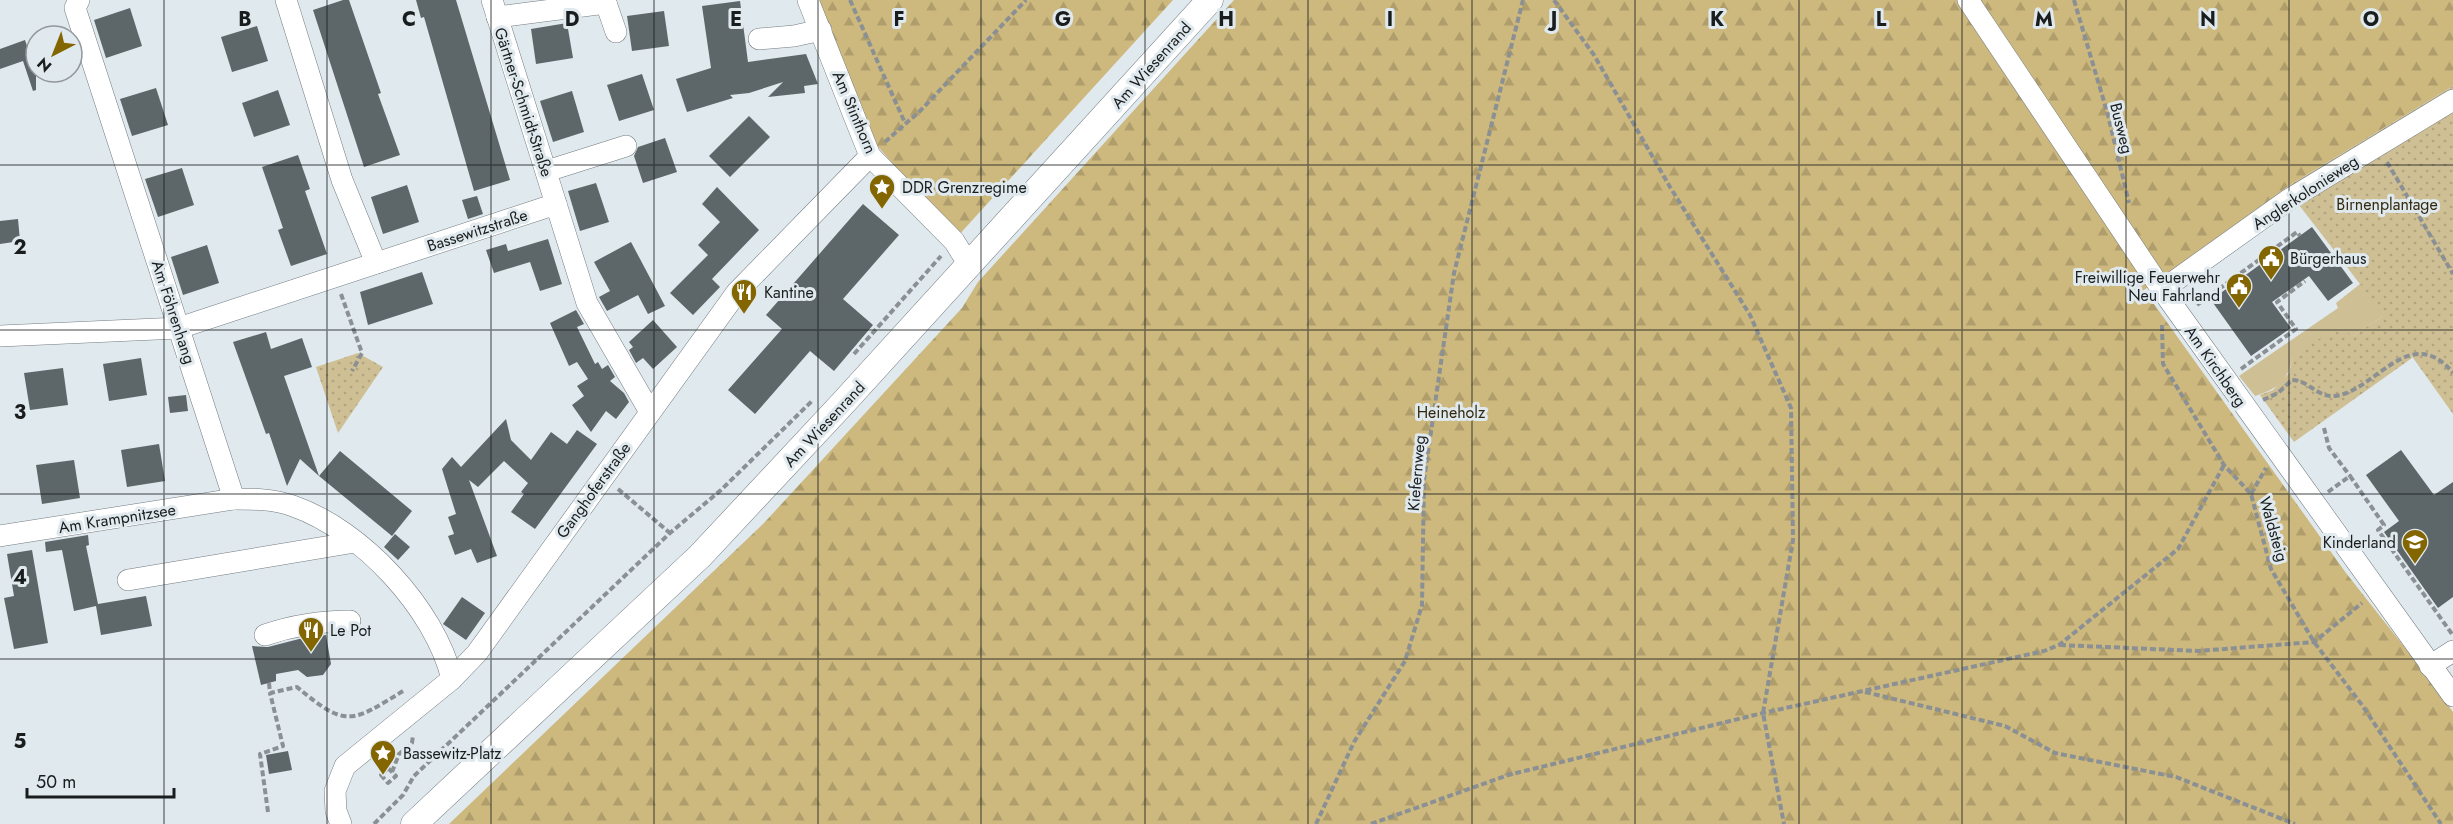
<svg xmlns="http://www.w3.org/2000/svg" width="2453" height="824" viewBox="0 0 2453 824" font-family="Jost,sans-serif">
<defs>
<pattern id="forest-firs" width="22" height="20" patternUnits="userSpaceOnUse" patternTransform="scale(1.5)"><rect width="22" height="20" fill="#cdb87e"/><path d="M5 1l3.5 6h-7zM16 11l3.5 6h-7z" fill="#af9e6c"/></pattern>
<pattern id="park-dots" width="8" height="8" patternUnits="userSpaceOnUse" patternTransform="scale(1.5)"><rect width="8" height="8" fill="#cfbf94"/><path d="M2 2h.1M6 6h.1" fill="none" stroke="#b1a47f" stroke-width="1.8" stroke-linecap="round"/></pattern>
</defs>
<rect width="100%" height="100%" fill="#e0e9ee"/>
<path fill="#cfbf94" d="M2375,157L2392,310L2353,336L2293,358C2287,382 2277,389 2255,396L2239,376L2338,308L2336,303L2360,284L2299,205Z"/>
<g fill="url(#forest-firs)">
<polygon points="816,0 1173,0 957,237 873,141"/>
<polygon points="1234,0 2453,0 2453,86 2290,185 2144,290 2346,573 2424,672 2453,712 2453,824 449,824 764,523 962,308 978,282"/>
</g>
<g fill="url(#park-dots)">
<polygon points="2453,86 2453,414 2411,355 2412,358 2294,442 2260,395 2273,390 2289,373 2293,358 2310,344 2330,333 2345,331 2353,336 2383,316 2290,185"/>
<polygon points="358,353 383,367 338,433 316,367"/>
</g>
<g fill="#5d6669">
<polygon points="343,0 349,0 381,93 378,94 400,155 364,167 313,10"/>
<polygon points="416,0 456,0 510,180 474,191 424,17 421,18"/>
<polygon points="740,1 748,62 806,54 818,84 804,86 805,93 768,97 783,82 749,93 730,95 733,98 687,112 676,79 711,68 702,6"/>
<polygon points="130,8 142,46 106,58 94,20"/>
<polygon points="664,11 669,46 632,51 627,16"/>
<polygon points="567,23 573,58 536,64 531,29"/>
<polygon points="257,26 268,61 232,72 221,37"/>
<polygon points="25,40 27,46 36,43 36,90 33,91 23,61 0,69 0,49"/>
<polygon points="642,74 654,110 619,121 607,85"/>
<polygon points="156,88 168,125 132,136 120,99"/>
<polygon points="278,90 290,125 254,137 242,103"/>
<polygon points="572,91 584,132 553,142 540,101"/>
<polygon points="749,116 770,137 730,177 709,156"/>
<polygon points="665,138 677,172 643,183 634,156 638,147"/>
<polygon points="298,155 310,189 305,191 327,254 291,266 278,230 283,228 262,167"/>
<polygon points="182,168 194,205 158,217 145,179"/>
<polygon points="596,183 609,222 580,231 568,191"/>
<polygon points="407,185 419,222 383,234 371,197"/>
<polygon points="717,187 759,230 712,279 720,287 693,315 670,293 708,255 698,245 720,222 702,204"/>
<polygon points="477,196 483,214 468,219 462,200"/>
<polygon points="863,204 899,235 843,299 873,325 834,371 810,351 755,414 728,390 782,329 766,315"/>
<polygon points="18,219 20,241 0,244 0,221"/>
<polygon points="2312,227 2353,283 2328,301 2309,276 2272,302 2291,328 2251,356 2211,300"/>
<polygon points="548,239 562,284 540,291 530,262 494,273 486,250 506,244 508,251"/>
<polygon points="631,242 665,306 648,314 638,295 607,311 599,297 610,291 594,262"/>
<polygon points="207,245 219,283 183,295 171,257"/>
<polygon points="422,272 433,304 368,325 360,292"/>
<polygon points="576,310 584,324 577,327 595,364 598,362 602,369 608,365 615,377 610,381 624,393 629,402 616,419 606,411 591,432 572,405 584,396 577,386 588,379 577,362 569,366 550,323"/>
<polygon points="653,320 677,347 653,369 643,358 636,363 629,350 633,347 629,342"/>
<polygon points="266,332 271,349 302,338 312,367 284,376 319,476 300,459 287,486 269,433 266,434 233,342"/>
<polygon points="141,358 147,395 109,401 103,364"/>
<polygon points="63,368 68,405 30,410 24,373"/>
<polygon points="186,395 188,411 170,413 168,397"/>
<polygon points="506,419 511,440 531,460 551,432 567,444 577,430 597,444 535,529 511,512 524,494 521,492 528,483 504,461 478,487 469,480 497,556 477,563 471,549 455,555 448,536 454,534 448,517 456,514 442,469 452,457 461,467"/>
<polygon points="159,444 165,481 127,487 121,450"/>
<polygon points="2401,450 2434,495 2453,482 2453,597 2438,608 2384,532 2399,521 2366,475"/>
<polygon points="340,451 412,511 392,536 319,476"/>
<polygon points="74,460 80,498 42,504 36,465"/>
<polygon points="395,534 410,547 398,560 384,547"/>
<polygon points="88,535 89,545 86,546 98,604 146,596 152,626 101,635 96,606 74,611 62,550 46,552 45,542"/>
<polygon points="32,550 48,643 14,649 4,598 14,596 7,554"/>
<polygon points="462,597 485,613 466,640 443,624"/>
<polygon points="326,635 331,664 323,675 307,677 298,670 276,674 276,681 261,685 252,646 268,647 299,639"/>
<polygon points="288,751 292,770 269,774 266,755"/>
</g>
<g fill="none" stroke-linecap="round" stroke-linejoin="round">
<g stroke="#737c80" stroke-width="22">
<g id="minor">
<path d="M79,0L75,8L234,499C254,499 274,499 293,506C362,530 435,609 452,679"/>
<polyline points="286,0 342,180 376,263"/>
<polyline points="492,0 556,204"/>
<polyline points="808,0 870,156 954,241 969,265"/>
<polyline points="1968,0 2162,290 2453,696"/>
<polyline points="606,3 616,32"/>
<polyline points="497,17 606,3 605,0"/>
<polyline points="759,39 794,36 821,30"/>
<polyline points="547,171 626,146"/>
<polyline points="2162,290 2288,200 2453,100"/>
<polyline points="0,336 179,328 556,204 587,303 650,412"/>
<polyline points="0,536 234,499"/>
<polyline points="128,580 355,542"/>
<path d="M265,635C294,625 319,621 350,621"/>
<polyline points="2430,666 2453,651"/>
<polyline points="341,824 336,811 335,791 345,766 452,679 477,653 737,292 870,156"/>
</g>
</g>
<g stroke="#737c80" stroke-width="27">
<polyline id="major" points="414,824 700,556 844,402 1210,0"/>
</g>
<g stroke="#8a9093" stroke-width="4" stroke-dasharray="6 3" stroke-linecap="butt">
<polyline points="850,0 905,123"/>
<polyline points="1554,0 1594,55 1670,187 1750,315 1791,408 1793,540 1763,713 1784,824"/>
<polyline points="2074,0 2108,115 2129,203"/>
<polyline points="885,142 920,111 1026,0"/>
<polyline points="2387,162 2453,274"/>
<polyline points="341,294 362,353 352,371"/>
<polyline points="2197,305 2297,232 2300,236"/>
<polyline points="2162,325 2163,364 2224,465 2251,494 2271,569 2314,642 2362,705 2441,824"/>
<polyline points="854,354 941,256"/>
<polyline points="2241,369 2296,329 2277,302 2305,281"/>
<path d="M2263,400L2278,393L2292,380C2308,380 2318,398 2335,396C2376,391 2410,321 2453,373"/>
<polyline points="2324,428 2329,448 2350,476"/>
<polyline points="618,489 670,533"/>
<polyline points="2328,492 2350,476 2384,525 2378,530 2452,634"/>
<polyline points="2251,494 2266,468"/>
<polyline points="2060,645 2198,651 2314,642 2362,603"/>
<path d="M269,683L270,693L297,687C346,728 351,723 403,691"/>
<polyline points="1865,692 2005,726 2055,753 2176,777 2295,824"/>
<polygon points="388,768 396,776 388,783 381,775"/>
<polyline points="392,772 399,754 412,743 413,735"/>
<polyline points="268,812 260,754 283,746 270,693"/>
<polyline points="374,824 403,795 414,776 670,533 721,490 813,400"/>
<polyline points="1316,824 1354,742 1405,661 1422,605 1424,480 1454,273 1523,0"/>
<polyline points="1371,824 1508,775 1763,713 2044,651 2059,645 2178,549 2224,465"/>
</g>
<use href="#minor" stroke="#fff" stroke-width="21"/>
<use href="#major" stroke="#fff" stroke-width="26"/>
</g>
<path fill="none" stroke="#1a1d1e" stroke-width="1.5" stroke-opacity="0.55" d="M164,0V824M327,0V824M491,0V824M654,0V824M818,0V824M981,0V824M1145,0V824M1308,0V824M1472,0V824M1635,0V824M1799,0V824M1962,0V824M2126,0V824M2289,0V824M0,165H2453M0,330H2453M0,494H2453M0,659H2453"/>
<defs>
<g id="sight-pin" transform="scale(1.35)"><path d="M0 17L-7.5 6A9.5 9.5 0 1 1 7.5 6Z" fill="#836600" stroke="#e0e9ee"/><path d="M0-6L1.8-2.2L6-1.7L2.9 1.2L3.7 5.4L0 3.3L-3.7 5.4L-2.9 1.2L-6-1.7L-1.8-2.2Z" fill="#fff"/></g>
<g id="civic-pin" transform="scale(1.35)"><path d="M0 17L-7.5 6A9.5 9.5 0 1 1 7.5 6Z" fill="#836600" stroke="#e0e9ee"/><path d="M-.6-6.5H3V-4.5H.6V-3L4-1V1h2V6H-6V1h2V-1L-.6-3ZM-1.2 2.5V6h2.4V2.5Z" fill="#fff"/></g>
<g id="restaurant-pin" transform="scale(1.35)"><path d="M0 17L-7.5 6A9.5 9.5 0 1 1 7.5 6Z" fill="#836600" stroke="#e0e9ee"/><path d="M-5-6h1v4h1v-4h1v4h1v-4h1v5L-1.5 .5V6h-2V.5L-5-1ZM5-6V6H3V1.5H1.5Q1.5-4 5-6Z" fill="#fff"/></g>
<g id="school-pin" transform="scale(1.35)"><path d="M0 17L-7.5 6A9.5 9.5 0 1 1 7.5 6Z" fill="#836600" stroke="#e0e9ee"/><path d="M0-5L7-2L0 1L-7-2ZM-4 1L0 2.5L4 1V4Q0 6-4 4Z" fill="#fff"/></g>
</defs>
<g fill-rule="evenodd">
<use href="#sight-pin" x="882" y="187"/>
<use href="#civic-pin" x="2271" y="258"/>
<use href="#civic-pin" x="2239" y="286"/>
<use href="#restaurant-pin" x="744" y="292"/>
<use href="#school-pin" x="2415" y="542"/>
<use href="#restaurant-pin" x="311" y="630"/>
<use href="#sight-pin" x="383" y="753"/>
</g>
<g text-anchor="middle" stroke-width="6" stroke-linejoin="round" paint-order="stroke">
<g font-size="16" fill="#1a1d1e" stroke="#e0e9ee">
<text transform="translate(1151 65) rotate(-48)" y="6">Am Wiesenrand</text>
<text transform="translate(524 102) rotate(72)" y="6">Gärtner-Schmidt-Straße</text>
<text transform="translate(855 112) rotate(67)" y="6">Am Stinthorn</text>
<text transform="translate(2122 128) rotate(76)" y="6">Busweg</text>
<text transform="translate(2305 192) rotate(-33)" y="6">Anglerkolonieweg</text>
<text transform="translate(477 230) rotate(-18)" y="6">Bassewitzstraße</text>
<text transform="translate(174 312) rotate(72)" y="6">Am Föhrenhang</text>
<text transform="translate(2216 366) rotate(55)" y="6">Am Kirchberg</text>
<text transform="translate(824 424) rotate(-47)" y="6">Am Wiesenrand</text>
<text transform="translate(1416 473) rotate(-85)" y="6">Kiefernweg</text>
<text transform="translate(593 490) rotate(-54)" y="6">Ganghoferstraße</text>
<text transform="translate(117 518) rotate(-9)" y="6">Am Krampnitzsee</text>
<text transform="translate(2274 529) rotate(74)" y="6">Waldsteig</text>
</g>
<g font-size="16" fill="#1a1d1e" stroke="#e0e9ee" text-anchor="start">
<text x="902" y="193">DDR Grenzregime</text>
<text x="2290" y="264">Bürgerhaus</text>
<text x="2220" y="283" text-anchor="end">Freiwillige Feuerwehr<tspan x="2220" dy="18">Neu Fahrland</tspan></text>
<text x="764" y="298">Kantine</text>
<text x="2396" y="548" text-anchor="end">Kinderland</text>
<text x="330" y="636">Le Pot</text>
<text x="403" y="759">Bassewitz-Platz</text>
</g>
<g font-size="16" fill="#33290e" stroke="#e0e9ee">
<text x="2387" y="210">Birnenplantage</text>
<text x="1451" y="418">Heineholz</text>
</g>
</g>
<g font-size="20" text-anchor="middle" font-weight="bold" fill="#1a1d1e" stroke="#e0e9ee" stroke-width="6" stroke-linejoin="round" paint-order="stroke">
<text x="245" y="26">B</text>
<text x="409" y="26">C</text>
<text x="572" y="26">D</text>
<text x="736" y="26">E</text>
<text x="899" y="26">F</text>
<text x="1063" y="26">G</text>
<text x="1226" y="26">H</text>
<text x="1390" y="26">I</text>
<text x="1554" y="26">J</text>
<text x="1717" y="26">K</text>
<text x="1881" y="26">L</text>
<text x="2044" y="26">M</text>
<text x="2208" y="26">N</text>
<text x="2371" y="26">O</text>
<text x="20" y="254">2</text>
<text x="20" y="419">3</text>
<text x="20" y="584">4</text>
<text x="20" y="748">5</text>
</g>
<g transform="translate(54 54) rotate(222)"><circle r="28" fill="#e0e9ee" stroke="#91979b" stroke-width="1.5"/>
<path d="M0-4.5L10 22L0 15L-10 22Z" fill="#836600"/>
<text y="-9" font-size="16" font-weight="bold" text-anchor="middle" fill="#1a1d1e">N</text>
</g>
<path d="M27 788v9h147v-9" fill="none" stroke="#1a1d1e" stroke-width="3"/>
<text x="36" y="788" font-size="18" fill="#1a1d1e" stroke="#e0e9ee" stroke-width="4.5" paint-order="stroke">50 m</text>
</svg>
